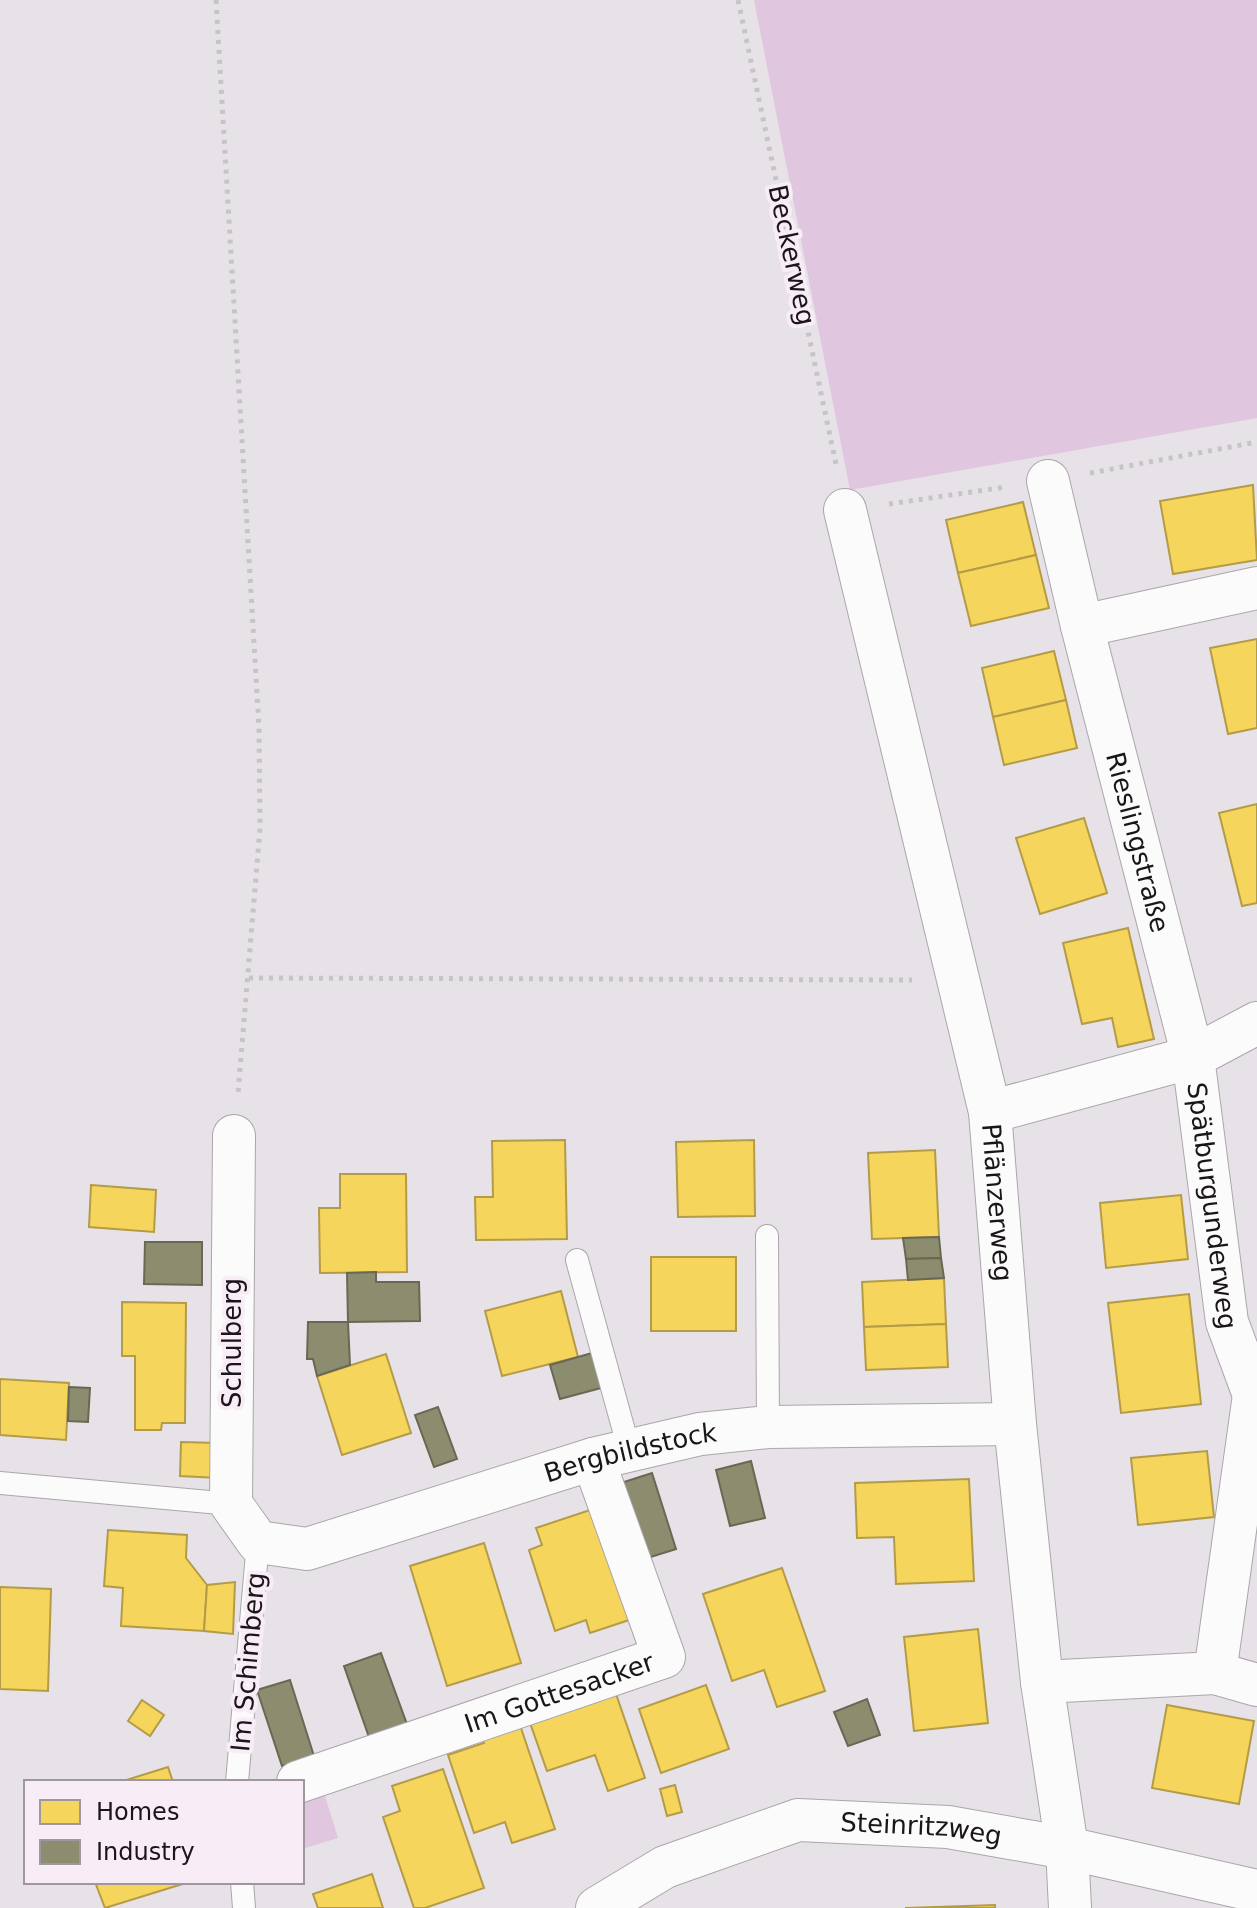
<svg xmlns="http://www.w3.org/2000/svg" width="1257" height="1908" viewBox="0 0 1257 1908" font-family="'DejaVu Sans',sans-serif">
<rect width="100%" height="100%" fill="#e7e2e7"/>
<g fill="#e0c6de">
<polygon points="754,0 1257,0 1257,418 850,490"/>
<polygon points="321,1783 338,1838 302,1849 302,1789"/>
</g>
<g fill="#f6d55c" stroke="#b49b48" stroke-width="2">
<polygon points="1253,485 1257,560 1173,574 1160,501"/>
<polygon points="1023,502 1036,555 958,573 946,520"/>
<polygon points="1036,555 1049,608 971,626 958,573"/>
<polygon points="1257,639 1257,728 1228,734 1210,648"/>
<polygon points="1054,651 1066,700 993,717 982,668"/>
<polygon points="1066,700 1077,748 1004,765 993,717"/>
<polygon points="1257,804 1257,903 1242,906 1219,813"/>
<polygon points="1084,818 1107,893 1040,914 1016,838"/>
<polygon points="1128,928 1154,1039 1118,1047 1112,1018 1082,1024 1063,943"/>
<polygon points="565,1140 567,1239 476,1240 475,1197 493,1197 492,1141"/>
<polygon points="754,1140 755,1216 678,1217 676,1142"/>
<polygon points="935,1150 939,1237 872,1239 868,1153"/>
<polygon points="340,1174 406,1174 407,1272 320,1273 319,1208 340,1208"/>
<polygon points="91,1185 156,1190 154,1232 89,1227"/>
<polygon points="1181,1195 1188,1259 1106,1268 1100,1203"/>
<rect x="651" y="1257" width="85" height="74"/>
<polygon points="944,1278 946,1324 864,1327 862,1282"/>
<polygon points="561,1291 578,1357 502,1376 485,1311"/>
<polygon points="1189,1294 1201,1404 1121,1413 1108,1303"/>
<polygon points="122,1302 186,1303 185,1423 162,1423 161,1430 135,1430 135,1356 122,1356"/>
<polygon points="946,1324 948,1367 866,1370 864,1327"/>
<polygon points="386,1354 411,1433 342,1455 317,1376"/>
<polygon points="0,1379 69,1383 66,1440 0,1435"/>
<polygon points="181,1442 219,1443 218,1478 180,1476"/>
<polygon points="1207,1451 1214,1517 1138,1525 1131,1458"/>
<polygon points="969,1479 974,1581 896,1584 894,1537 857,1538 855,1483"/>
<polygon points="599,1507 635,1618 590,1633 586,1620 555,1631 529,1550 542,1545 536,1528"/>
<polygon points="108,1530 187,1535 186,1558 207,1585 204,1631 121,1626 123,1588 104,1586"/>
<polygon points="484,1543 521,1663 447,1686 410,1566"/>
<polygon points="782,1568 825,1691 777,1707 764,1670 732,1681 703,1594"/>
<polygon points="235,1582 233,1634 204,1631 207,1585"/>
<polygon points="0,1587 51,1589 48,1691 0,1689"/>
<polygon points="978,1629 988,1723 914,1731 904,1637"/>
<polygon points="706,1685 729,1749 661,1773 639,1709"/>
<polygon points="615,1691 645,1778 608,1791 595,1755 547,1771 529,1720"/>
<polygon points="142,1700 164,1715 150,1736 128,1721"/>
<polygon points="1167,1705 1254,1721 1239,1804 1152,1788"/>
<polygon points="520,1725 555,1829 512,1843 505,1822 474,1833 448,1755 484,1743 481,1738"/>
<polygon points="168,1767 173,1782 120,1782"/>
<polygon points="443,1769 484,1888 425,1908 414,1908 383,1817 400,1811 392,1786"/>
<polygon points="675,1785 682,1812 667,1816 660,1789"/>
<polygon points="372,1874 383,1908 318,1908 313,1894"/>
<polygon points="95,1882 189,1882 105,1908"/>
<polygon points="995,1905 995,1908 905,1908"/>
</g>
<g fill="#8c8c6e" stroke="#6a6854" stroke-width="2">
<polygon points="939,1237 941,1258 906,1259 903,1238"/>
<polygon points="145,1242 202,1242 202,1285 144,1284"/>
<polygon points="941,1258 944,1278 908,1280 906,1259"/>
<polygon points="376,1272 376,1282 419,1282 420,1321 348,1322 347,1273"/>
<polygon points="308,1322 348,1322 350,1365 317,1376 313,1359 307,1359"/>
<polygon points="592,1353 601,1388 560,1399 550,1365"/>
<polygon points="69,1387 90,1388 88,1422 68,1421"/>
<polygon points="438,1407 457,1459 434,1467 415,1415"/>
<polygon points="751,1461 765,1518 730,1526 716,1470"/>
<polygon points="652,1473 676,1549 641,1560 618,1484"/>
<polygon points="381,1653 408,1727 370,1740 344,1666"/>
<polygon points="290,1680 314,1756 282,1766 257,1690"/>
<polygon points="867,1699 880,1735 848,1746 834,1712"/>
</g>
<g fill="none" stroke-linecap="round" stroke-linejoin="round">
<g stroke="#aaa6a9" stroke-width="24">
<g id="service">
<polyline points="767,1236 768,1427"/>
<polyline points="577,1260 629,1449"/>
<polyline points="0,1483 231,1504"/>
<polyline points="237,1782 258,1542"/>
<polyline points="242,1882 244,1908"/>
</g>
</g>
<g stroke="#aaa6a9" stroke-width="44">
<g id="minor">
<path id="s1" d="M1048,481L1082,626L1193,1057L1227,1322L1254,1395H1257"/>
<path id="s2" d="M845,510L990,1112L1015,1424L1042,1682L1067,1848L1070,1908"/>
<polyline points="1082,626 1257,588"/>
<polyline points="990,1112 1193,1057 1257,1023"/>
<path id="s3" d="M234,1136L231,1504L258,1542L307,1549L593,1459L700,1434L768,1427L1015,1424"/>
<polyline points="1215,1673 1254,1395"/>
<polyline points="1042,1682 1215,1673 1257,1685"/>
<path id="s4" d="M298,1782L664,1657L593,1459"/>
<path id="s5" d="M597,1908L665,1867L798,1820L948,1827L1067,1848L1257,1891"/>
</g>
</g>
<g stroke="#c6c5c6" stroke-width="5" stroke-dasharray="4 6" stroke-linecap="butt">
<polyline points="216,0 259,728 260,828 238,1093"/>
<polyline points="738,0 837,469"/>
<polyline points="1090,473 1257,442"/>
<polyline points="889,504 1006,487"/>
<polyline points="249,978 912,980"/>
</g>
<use href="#service" stroke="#fbfbfb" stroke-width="22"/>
<use href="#minor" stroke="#fbfbfb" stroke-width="42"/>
</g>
<g text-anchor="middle" stroke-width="8" stroke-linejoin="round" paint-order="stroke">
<g font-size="26" fill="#191518" stroke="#f8edf6">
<text transform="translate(792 255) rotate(78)" y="9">Beckerweg</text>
<text dy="9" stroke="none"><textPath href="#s1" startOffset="372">Rieslingstraße</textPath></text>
<text dy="9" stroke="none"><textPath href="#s2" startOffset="710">Pflänzerweg</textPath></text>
<text dy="9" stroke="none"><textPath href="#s1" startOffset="744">Spätburgunderweg</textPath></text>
<text transform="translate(232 1343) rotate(-90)" y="9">Schulberg</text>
<text dy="9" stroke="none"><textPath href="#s3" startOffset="802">Bergbildstock</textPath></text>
<text transform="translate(248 1662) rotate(-85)" y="9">Im Schimberg</text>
<text dy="9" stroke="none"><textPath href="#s4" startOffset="276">Im Gottesacker</textPath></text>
<text dy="9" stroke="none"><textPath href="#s5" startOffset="344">Steinritzweg</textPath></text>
</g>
</g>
<rect x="24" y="1780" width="280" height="104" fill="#f8edf6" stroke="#9f979d" stroke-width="2"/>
<rect x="40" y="1800" width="40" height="24" fill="#f6d55c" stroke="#9f979d" stroke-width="2"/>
<text x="96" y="1820" font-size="24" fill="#191518">Homes</text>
<rect x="40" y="1840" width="40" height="24" fill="#8c8c6e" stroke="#9f979d" stroke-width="2"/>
<text x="96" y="1860" font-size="24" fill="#191518">Industry</text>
</svg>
